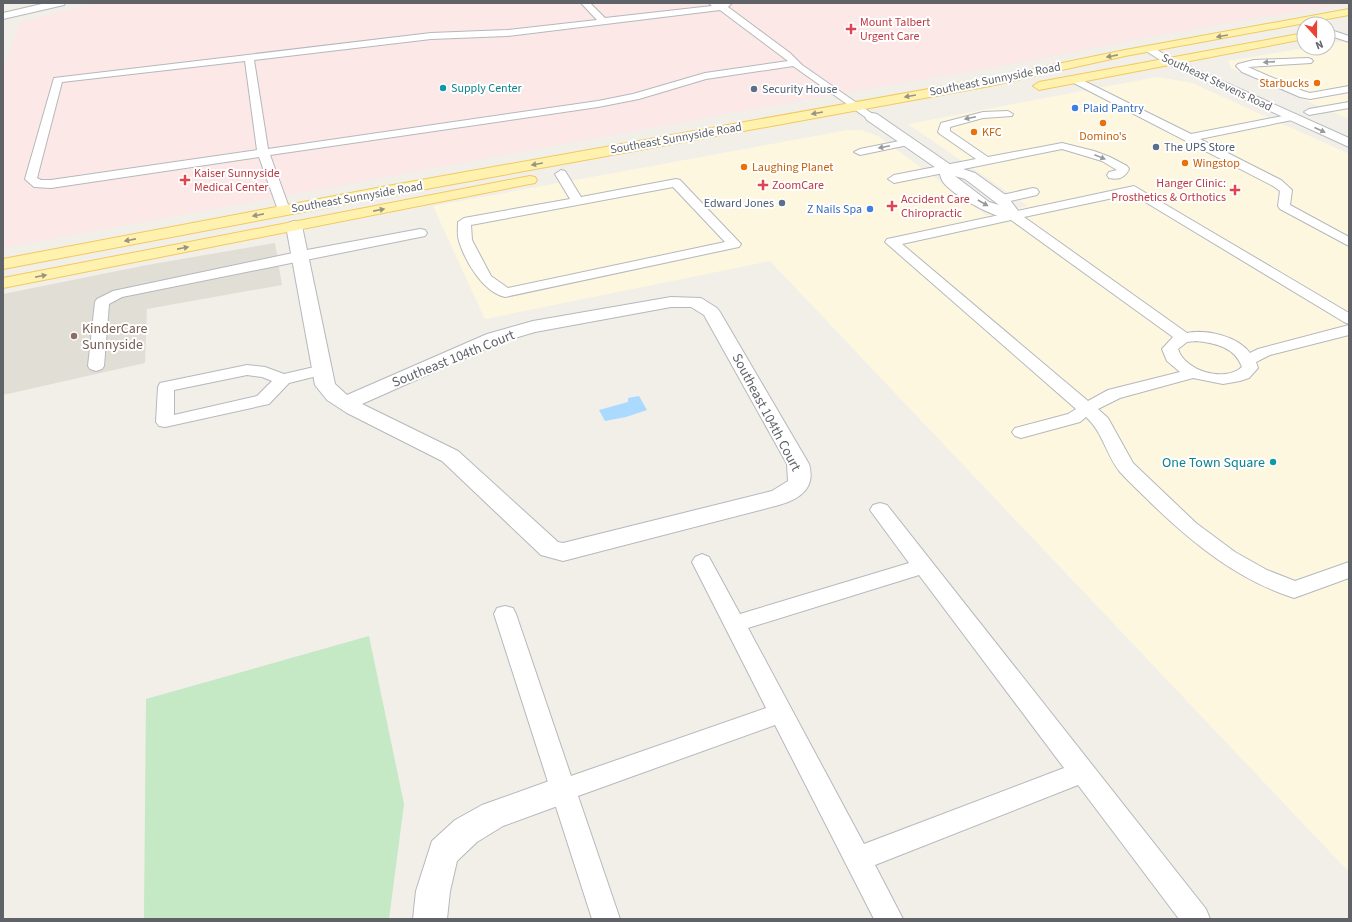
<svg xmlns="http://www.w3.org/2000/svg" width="1352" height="922" viewBox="0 0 1352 922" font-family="'Source Sans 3',sans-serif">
<rect width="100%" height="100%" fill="#f1efe8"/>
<g fill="#fef7e0">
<polygon points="1349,40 1349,119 1231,68 1228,61 1305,48 1328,48 1328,44"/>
<polygon points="1157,77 1192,83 1349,154 1349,872 770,261 485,319 433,206 848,130 861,130 878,136 986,215 1028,206 908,124"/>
</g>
<polygon fill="#e1ded6" points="275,243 282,285 147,309 145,363 3,395 3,294 147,265"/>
<polygon fill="#fce8e6" points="96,3 1349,3 1161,35 1028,61 731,113 3,248 3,72 20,22"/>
<polygon fill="#c5e8c5" points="369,636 404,804 389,919 144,919 146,699"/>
<polygon fill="#aadaff" points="639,396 647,410 626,417 605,421 599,410 628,402 628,398"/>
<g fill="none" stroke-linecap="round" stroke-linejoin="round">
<g stroke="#b5b8bc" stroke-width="2">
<g id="lane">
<path d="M581,3H590L605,18L712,6L709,3H732L728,7L790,53L802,65L877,117L872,120L868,119L793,66L706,79L639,99L598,107L270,155L290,210L284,214L278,210L259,157L51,188L34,187L25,179L54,78L431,33L507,30L597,20ZM720,10L788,61L705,73L633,94L598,101L268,149L254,60L431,39L507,36ZM245,61L257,150L51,180H41L37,178L62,82Z"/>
<polygon points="1328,29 1349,36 1349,42 1328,35"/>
<polygon points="1308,58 1311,59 1313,61 1311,63 1248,67 1303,91 1310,93 1349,86 1349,92 1310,99 1300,97 1242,72 1236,66 1238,64 1254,60"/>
<polygon points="1074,76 1191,134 1293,114 1297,115 1298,117 1297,119 1200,139 1281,180 1292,190 1290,205 1349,237 1349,246 1280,209 1278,206 1280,191 1273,186 1070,81 1069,79 1070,77"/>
<polygon points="1349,102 1349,108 1309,115 1304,112 1309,109"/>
<path d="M1008,111L1013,114L1012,116L983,118L950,127V131L988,157L1062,143L1094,151L1110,157L1127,166L1129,169C1125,178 1118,180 1109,178L1107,175L1109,172L1117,170L1102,161L1062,149L894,183L888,179L894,175L976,159L940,134L938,132L941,123L983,112Z"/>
<polygon points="909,139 913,140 915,142 913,144 860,155 854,152 860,149"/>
<path d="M561,170L565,171L581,197L676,179L680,180L741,244L739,247L734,248L505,297C483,292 465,261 459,241C457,235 458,228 458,222L464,218L570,199L555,174ZM673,187L725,242L508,288L491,276L472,240L471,225Z"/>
<path d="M1134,186L1349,313V324L1344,322L1132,194L1024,217L1187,333C1206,329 1238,336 1250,353L1258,349L1349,325V335L1270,355L1256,362L1258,368L1249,378L1240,381L1223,384L1193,378L1120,398L1098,409L1108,418L1133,463L1196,523L1235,552L1267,570L1295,581L1349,562V578L1294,598C1238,580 1192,543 1150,502C1140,492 1129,482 1120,472C1106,455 1103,432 1086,417L1080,422L1021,438L1015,436L1012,432L1015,428L1068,414L1076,409L885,242L887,239L892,238ZM1011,220L1173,337L1162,349L1167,361L1180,372L1108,390L1088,401L902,244ZM1196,341C1215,343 1235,347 1242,367C1224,383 1185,371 1178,349L1187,342Z"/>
<polygon points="1033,188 1037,189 1039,192 1037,195 1002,203 996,199 998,196"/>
<polygon points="420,229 425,230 427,233 425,236 122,297 109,304 104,366 102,369 96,371 90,369 88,366 95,302 97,299 113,291 307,250"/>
<path d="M247,365L265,367L284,374L323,365L329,367L331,370L329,373L289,383L269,404L165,427L159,426L156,422L158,387L160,383ZM247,375L262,377L272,381L257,396L174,415V390Z"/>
<path d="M880,503L887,505L1206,909L1210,919H1179L1078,785L875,865L903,919H874L775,725L578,796L620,919H592L494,614L497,608L505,606L513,608L516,614L571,776L766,708L692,562L695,557L702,554L709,557L740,614L909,563L870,510L873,505ZM919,575L1064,768L864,844L748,628Z"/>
</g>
</g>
<g stroke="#b5b8bc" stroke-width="2">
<g id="street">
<path d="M872,113L877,114L951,165L975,173L1007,196L1022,216L1020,219C1003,224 953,196 943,182C941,179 940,174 939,170L867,120L865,117L867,114ZM955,176L965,179L999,205L989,202Z"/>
<path d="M294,221L300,223L302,226L335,384L347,395L487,334L533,321L671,297L701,298L717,308L720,312L809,464C816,488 800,499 779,505L563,561L541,555L442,461L347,413L327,400L315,385L286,226L288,223ZM671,307H691L704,315L787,464L788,481L772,491L563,543L558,542L458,451L362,404L501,342L535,332Z"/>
<polygon points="563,776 574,780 578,790 574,800 503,826 477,842 457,861 450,891 447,919 413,919 416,891 432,841 455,820 482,805"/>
</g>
</g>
<g stroke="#b6babf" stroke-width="2">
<g id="secondary">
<polygon points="46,3 65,3 64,5 3,19 3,13"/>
<polygon points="1150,46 1173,59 1349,138 1349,147 1165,63 1146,51 1144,49"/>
</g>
</g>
<g stroke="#f2c960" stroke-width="2">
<g id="primary">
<polygon points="1349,9 1349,15 1125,56 990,86 382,197 3,269 3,259 382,187 990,78 1125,50"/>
<polygon points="1304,33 1304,39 1039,90 1033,86 1039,82"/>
<polygon points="530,176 535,177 537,180 535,183 3,288 3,278"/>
</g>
</g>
<use href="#lane" fill="#fff" fill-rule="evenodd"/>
<use href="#street" fill="#fff" fill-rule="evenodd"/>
<use href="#secondary" fill="#fff" fill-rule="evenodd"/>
<use href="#primary" fill="#fff2af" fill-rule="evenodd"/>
</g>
<defs><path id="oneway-solid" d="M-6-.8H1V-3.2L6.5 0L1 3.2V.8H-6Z"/></defs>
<g fill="#979581">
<use href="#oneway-solid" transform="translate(1222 36) rotate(170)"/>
<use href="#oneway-solid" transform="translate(1112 56) rotate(169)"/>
<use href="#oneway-solid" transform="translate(910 96) rotate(170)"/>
<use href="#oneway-solid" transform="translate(817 113) rotate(170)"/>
<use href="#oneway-solid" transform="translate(537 164) rotate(170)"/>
<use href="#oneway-solid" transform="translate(379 210) rotate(-11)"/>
<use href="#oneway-solid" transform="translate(258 215) rotate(169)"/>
<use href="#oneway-solid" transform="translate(130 240) rotate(169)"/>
<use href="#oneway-solid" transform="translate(183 248) rotate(-11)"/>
<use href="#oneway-solid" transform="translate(41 276) rotate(-11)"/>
</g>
<g fill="#979a9d">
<use href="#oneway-solid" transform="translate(1269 62) rotate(176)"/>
<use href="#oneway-solid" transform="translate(970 118) rotate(168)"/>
<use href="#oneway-solid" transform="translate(1320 130) rotate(24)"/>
<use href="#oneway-solid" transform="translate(884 147) rotate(168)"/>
<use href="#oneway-solid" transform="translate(1100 157) rotate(22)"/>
<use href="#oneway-solid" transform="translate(983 203) rotate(30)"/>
</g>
<g fill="#e0444e" stroke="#fff" stroke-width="1.5">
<path d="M849 23h4v4h4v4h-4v4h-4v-4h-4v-4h4z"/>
<path d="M183 174h4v4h4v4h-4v4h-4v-4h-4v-4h4z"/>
<path d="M761 179h4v4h4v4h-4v4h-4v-4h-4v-4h4z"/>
<path d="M1233 184h4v4h4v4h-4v4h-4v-4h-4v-4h4z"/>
<path d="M890 200h4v4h4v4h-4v4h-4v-4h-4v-4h4z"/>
</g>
<g fill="#e8710a" stroke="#fff" stroke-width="1.5">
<circle cx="1317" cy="83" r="4"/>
<circle cx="1103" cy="123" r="4"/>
<circle cx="974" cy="132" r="4"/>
<circle cx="1185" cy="163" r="4"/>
<circle cx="744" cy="167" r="4"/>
</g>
<g fill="#0f9aa8" stroke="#fff" stroke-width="1.5">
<circle cx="443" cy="88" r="4"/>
<circle cx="1273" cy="462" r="4"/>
</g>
<g fill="#5c6f8a" stroke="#fff" stroke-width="1.5">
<circle cx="754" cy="89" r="4"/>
<circle cx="1156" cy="147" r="4"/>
<circle cx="782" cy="203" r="4"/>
</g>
<g fill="#3f7fe0" stroke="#fff" stroke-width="1.5">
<circle cx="1075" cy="108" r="4"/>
<circle cx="870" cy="209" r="4"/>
</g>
<circle fill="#8d6e63" stroke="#fff" stroke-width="1.5" cx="74" cy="336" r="4"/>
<g text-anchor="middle" stroke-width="4" stroke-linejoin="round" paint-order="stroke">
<g font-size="12" fill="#be3a42" stroke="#fff" text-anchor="start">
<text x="860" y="26">Mount Talbert<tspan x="860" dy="14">Urgent Care</tspan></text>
<text x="194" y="177">Kaiser Sunnyside<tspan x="194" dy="14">Medical Center</tspan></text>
<text x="1226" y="187" text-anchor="end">Hanger Clinic:<tspan x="1226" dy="14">Prosthetics &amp; Orthotics</tspan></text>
<text x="772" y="189">ZoomCare</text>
<text x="901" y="203">Accident Care<tspan x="901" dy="14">Chiropractic</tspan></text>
</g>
<g font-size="12" fill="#5f6368" stroke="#fff">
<text transform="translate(995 79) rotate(-11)" y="4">Southeast Sunnyside Road</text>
<text transform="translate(1217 82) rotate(25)" y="4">Southeast Stevens Road</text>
<text transform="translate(676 138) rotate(-10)" y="4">Southeast Sunnyside Road</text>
<text transform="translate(357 197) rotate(-10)" y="4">Southeast Sunnyside Road</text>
</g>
<g font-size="12" fill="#c56008" stroke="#fff" text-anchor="start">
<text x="1309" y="87" text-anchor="end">Starbucks</text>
<text x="982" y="136">KFC</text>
<text x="1103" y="140" text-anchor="middle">Domino's</text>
<text x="1193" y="167">Wingstop</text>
<text x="752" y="171">Laughing Planet</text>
</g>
<g font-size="12" fill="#0d838f" stroke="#fff" text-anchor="start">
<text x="451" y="92">Supply Center</text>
</g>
<g font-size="12" fill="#4e5e75" stroke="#fff" text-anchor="start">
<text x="762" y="93">Security House</text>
<text x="1164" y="151">The UPS Store</text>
<text x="774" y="207" text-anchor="end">Edward Jones</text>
</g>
<g font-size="12" fill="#366cbe" stroke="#fff" text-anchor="start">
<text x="1083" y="112">Plaid Pantry</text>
<text x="862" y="213" text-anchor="end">Z Nails Spa</text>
</g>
<g font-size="14" fill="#785e54" stroke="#fff" text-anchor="start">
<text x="82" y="333">KinderCare<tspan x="82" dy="16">Sunnyside</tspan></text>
</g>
<g font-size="14" fill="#5f6368" stroke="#fff">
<text transform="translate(453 358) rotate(-22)" y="5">Southeast 104th Court</text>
<text transform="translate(767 412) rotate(62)" y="5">Southeast 104th Court</text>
</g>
<g font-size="14" fill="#0d838f" stroke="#fff" text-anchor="end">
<text x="1265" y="467">One Town Square</text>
</g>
</g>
<rect width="1352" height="922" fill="none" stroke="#5f6368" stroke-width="8"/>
<g transform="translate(1316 36) rotate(159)"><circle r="19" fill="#ffffff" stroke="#bfc1c3"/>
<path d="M0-3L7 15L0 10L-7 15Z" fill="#ea4335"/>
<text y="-6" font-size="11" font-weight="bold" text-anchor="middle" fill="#5f6368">N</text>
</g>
</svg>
